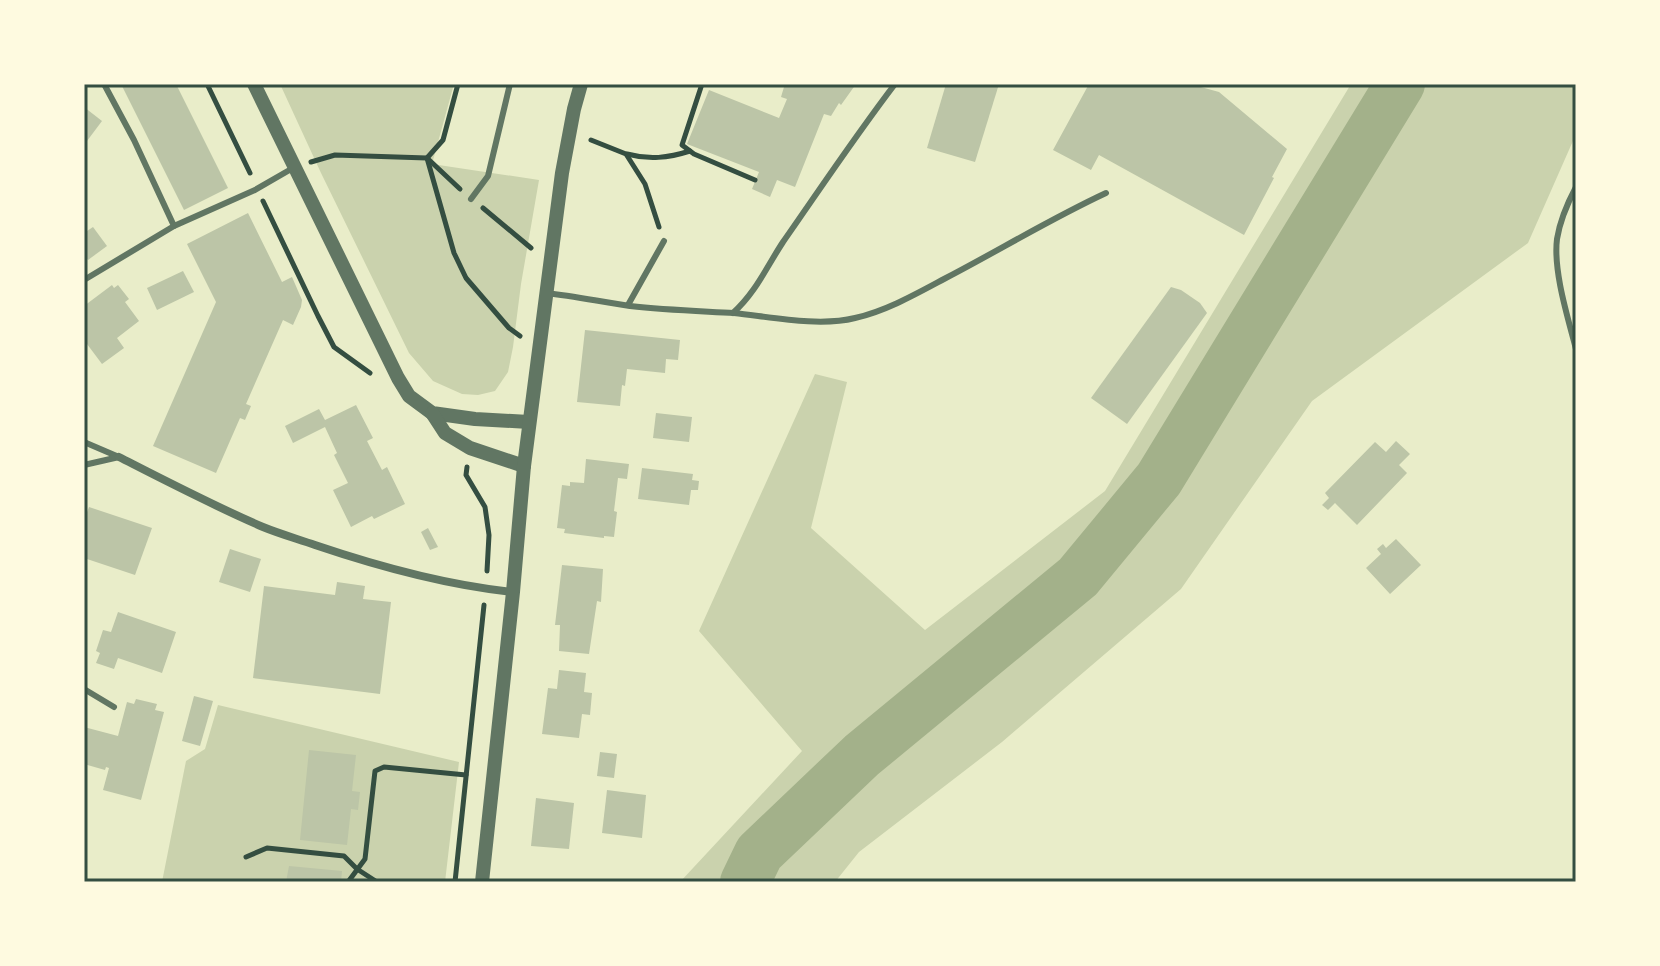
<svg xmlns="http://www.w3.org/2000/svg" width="1660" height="966" viewBox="0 0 1660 966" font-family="'Golos Text',sans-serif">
<rect width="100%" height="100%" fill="#e9edc9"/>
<g fill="#cad2ad">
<polygon points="280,84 454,84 432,164 539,180 521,284 513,347 508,372 495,391 478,395 462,394 433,381 409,353 321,173"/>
<polygon points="1351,84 1576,84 1576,134 1528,243 1312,401 1181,589 1002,742 859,852 835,882 680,882 802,751 699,631 815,374 847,382 811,528 925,630 1105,491"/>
<polygon points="218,705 459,762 445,882 162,882 186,761 205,749"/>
</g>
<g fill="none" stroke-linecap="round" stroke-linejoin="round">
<polyline stroke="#a3b18a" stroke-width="50" points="745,882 759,853 862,755 1078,577 1159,479 1400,84"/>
</g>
<g fill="#bcc5a7">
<polygon points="121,84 176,84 228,188 184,210"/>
<polygon points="777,84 856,84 841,105 839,103 831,116 824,114 795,187 777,180 770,197 752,189 759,172 687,144 709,90 779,118 787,99 781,97 784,87"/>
<polygon points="946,84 999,84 975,162 927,148"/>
<polygon points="1089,84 1190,84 1219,92 1287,149 1272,177 1274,178 1244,235 1099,155 1091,170 1053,150"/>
<polygon points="84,107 102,121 84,145"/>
<polygon points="248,213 282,282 292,277 302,300 301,307 293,325 283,320 246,404 251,406 245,420 240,418 216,473 153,446 216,302 187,244"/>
<polygon points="93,227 107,246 88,260 84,255 84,233"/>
<polygon points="183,271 194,292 157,310 147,288"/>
<polygon points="112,285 114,288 118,285 129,299 125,302 139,321 117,338 124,348 102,364 84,340 84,306"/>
<polygon points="1171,287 1181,290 1200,303 1207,313 1127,424 1091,398"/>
<polygon points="585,330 680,340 678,360 666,359 665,373 627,369 625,386 622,385 620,406 577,402"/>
<polygon points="356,405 373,438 367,441 382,470 387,467 405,504 374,519 372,516 351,527 333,490 348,483 334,455 337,453 325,427 293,443 285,426 319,409 325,420"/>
<polygon points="656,413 692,417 689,442 653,438"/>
<polygon points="1396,441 1410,454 1399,465 1407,473 1357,525 1335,503 1328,510 1322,505 1329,498 1325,493 1375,442 1386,452"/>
<polygon points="586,459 629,464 627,479 618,478 614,511 617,512 614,537 604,536 604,538 564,533 565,529 557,528 562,485 570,486 570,482 584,483"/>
<polygon points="642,468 693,474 692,480 699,481 698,490 691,490 689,505 638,499"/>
<polygon points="89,507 152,528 135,575 84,558 84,520"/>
<polygon points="428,528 438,547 430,550 421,532"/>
<polygon points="1396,539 1421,565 1390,594 1366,568 1381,554 1377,549 1383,544 1386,548"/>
<polygon points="230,549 261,559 250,592 219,582"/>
<polygon points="562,565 603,569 601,602 597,601 589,654 559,651 560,625 555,625"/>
<polygon points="337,582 365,586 363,599 391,602 380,694 253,678 264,586 335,595"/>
<polygon points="118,612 176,632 162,673 118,658 114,669 96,663 100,653 96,651 103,630 111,632"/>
<polygon points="559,670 586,673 584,692 592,693 590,715 582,714 579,738 542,734 548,688 557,689"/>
<polygon points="194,696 213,701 200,746 182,741"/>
<polygon points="136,699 157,704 155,710 164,712 141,800 103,790 109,768 106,767 105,770 84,764 84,727 118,736 127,702 134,704"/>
<polygon points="309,750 356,755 352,791 360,792 358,810 351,809 347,845 300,840"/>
<polygon points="600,752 617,754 614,778 597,776"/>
<polygon points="607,790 646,795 642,838 602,833"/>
<polygon points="536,798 574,803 569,849 531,846"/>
<polygon points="289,866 342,871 341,882 286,882"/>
</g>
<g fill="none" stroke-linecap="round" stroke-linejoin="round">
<g stroke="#344e41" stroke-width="5">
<polyline points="207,84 250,173"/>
<polyline points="458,84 443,140 427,158 454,253 466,278 509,328 520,336"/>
<polyline points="702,84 682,145 694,154 755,180"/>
<polyline points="591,140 626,154 645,184 659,227"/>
<path d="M627,154C649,160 668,158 690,151"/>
<polyline points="311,162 335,155 427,158 460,189"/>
<polyline points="263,201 318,316 334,347 370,373"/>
<polyline points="483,208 531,248"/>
<polyline points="467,467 466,475 485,507 489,535 487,571"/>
<polyline points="246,857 267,848 344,856 357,869 377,882"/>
<polyline points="348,882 365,859 375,771 384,767 466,775"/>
<polyline points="455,882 484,605"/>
</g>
<g stroke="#617663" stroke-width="6">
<path d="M1576,187C1567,204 1560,220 1557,239C1553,271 1568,318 1576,349"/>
<polyline points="471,199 488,176 510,84"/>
<polyline points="174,226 255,190 293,168"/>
<polyline points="84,280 174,226 134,140 104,84"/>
<path d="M546,293C574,296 602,302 630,306C665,310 699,311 734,313C771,317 819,327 855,318C886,311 916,294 944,279C998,251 1050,219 1106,193"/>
<polyline points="628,305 664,241"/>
<path d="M733,313C756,292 766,268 783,242C820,189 856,135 895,84"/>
<polyline points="84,442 119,457"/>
<polyline points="84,465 119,457"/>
<polyline points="84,689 114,707"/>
</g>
<path stroke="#617663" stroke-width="8" d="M119,457C166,481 214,506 263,527C280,534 298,539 315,545C380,567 445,585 513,592"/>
<g stroke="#617663" stroke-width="14">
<polyline points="254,84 398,378 409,396 432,413 475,419 529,422"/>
<polyline points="432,413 445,433 470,448 524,466"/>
<polyline points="482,882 513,592 524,466 562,173 574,109 581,84"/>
</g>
</g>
<rect width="1660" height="966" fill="none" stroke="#fefae0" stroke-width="172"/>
<rect x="86" y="86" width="1488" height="794" fill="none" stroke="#344e41" stroke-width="3"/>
</svg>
